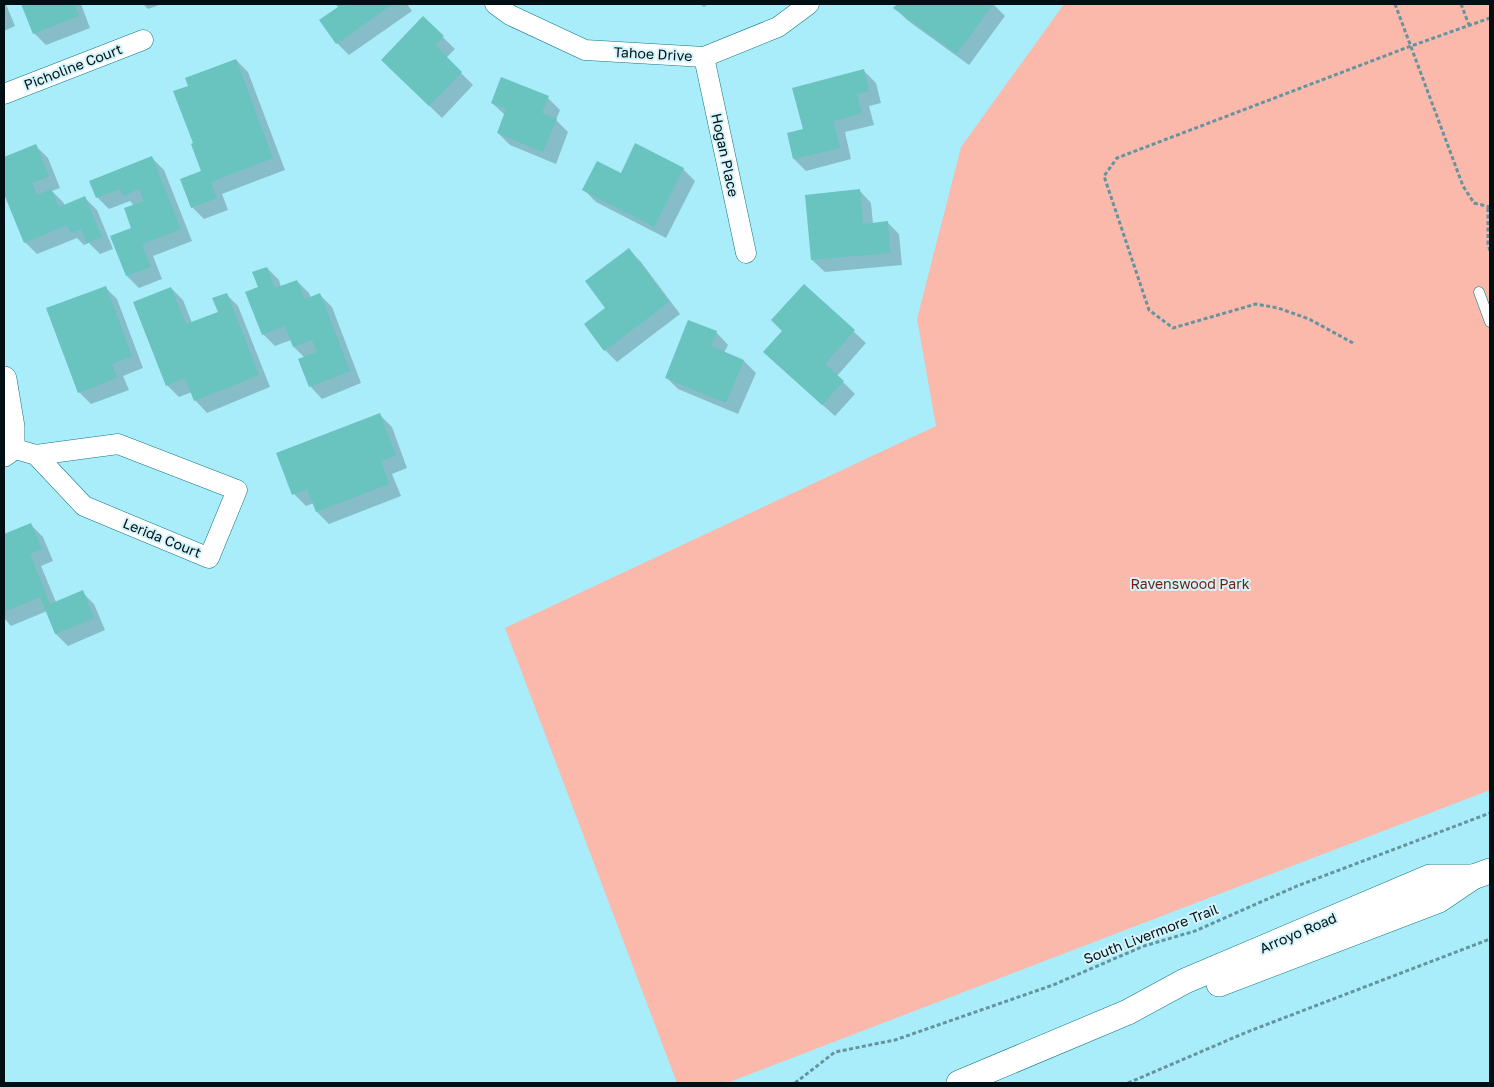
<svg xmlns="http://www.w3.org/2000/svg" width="1494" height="1087" viewBox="0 0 1494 1087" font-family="'Golos Text',sans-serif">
<rect width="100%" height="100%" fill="#a9edfa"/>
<polygon fill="#fbb9ac" points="1064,4 1490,4 1490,790 727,1083 677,1083 505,628 936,426 917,319 961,147"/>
<g fill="#0003">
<polygon points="4,4 6,4 15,26 4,31"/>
<polygon points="22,4 81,4 90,28 46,45 34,33"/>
<polygon points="143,4 162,4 148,9"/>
<polygon points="337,4 407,4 412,11 349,55 337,43 340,7"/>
<polygon points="700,4 708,4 704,7"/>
<polygon points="898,4 993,4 1005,16 969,65 907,20 895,8"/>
<polygon points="423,18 455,49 446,58 473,85 442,118 394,72"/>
<polygon points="236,60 248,72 285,170 222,194 228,210 204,219 192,207 203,172 195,144 190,86"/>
<polygon points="864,71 876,83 881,103 869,106 874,125 845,132 851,159 806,171 794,159 804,130"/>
<polygon points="548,98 560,110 556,120 568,132 556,164 510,145 498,133 505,115 492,103"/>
<polygon points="36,146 48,158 60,188 52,191 63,202 65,206 85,198 97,210 113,249 100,254 89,243 84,245 77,238 37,254 25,242 4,190 4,159"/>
<polygon points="152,158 164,170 192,241 153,256 162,279 139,288 127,276 134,206 130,201 109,209 97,197"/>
<polygon points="683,169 695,181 666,238 596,202 584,190 621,175"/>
<polygon points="859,190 871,203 873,224 887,222 899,234 902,265 825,272 812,260"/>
<polygon points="629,250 641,262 680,314 617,362 605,350 607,308"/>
<polygon points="267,268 279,280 281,287 297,281 309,293 311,298 320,295 332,307 361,383 322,399 310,386 305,358 294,347 291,340 275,346 263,334 259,288"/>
<polygon points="804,286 866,343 837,376 855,394 835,416 777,364 784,331"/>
<polygon points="105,287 117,299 143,368 123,376 129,390 91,404 79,392"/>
<polygon points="171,288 183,300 192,323 219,313 226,294 238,306 270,387 207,413 195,400 192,392 179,397 167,385"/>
<polygon points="716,332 728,345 724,353 744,361 756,373 738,414 678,389 666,377"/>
<polygon points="380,415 392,427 407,468 392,474 401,496 329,524 317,512 314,503 306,506 294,494"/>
<polygon points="31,525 43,537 53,561 41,566 56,602 82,592 94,604 105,630 68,646 56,634 47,611 11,626 4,618 4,536"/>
</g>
<g fill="#69c3be">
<polygon points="21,4 74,4 79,16 33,34"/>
<polygon points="336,4 393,4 336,44 319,20 338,7"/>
<polygon points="897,4 993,4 957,54 893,8"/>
<polygon points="423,16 444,36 435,45 462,72 429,106 381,60"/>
<polygon points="236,59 273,158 211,182 217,198 191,208 180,179 201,171 191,144 193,143 173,91 188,86 185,78"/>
<polygon points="864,69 869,91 857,94 862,113 833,121 840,148 793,159 787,133 803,129 792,88"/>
<polygon points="501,77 549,96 542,113 557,119 543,152 497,133 506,109 491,103"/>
<polygon points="635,143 684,168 654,227 582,190 597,161 621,173"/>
<polygon points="36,144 49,176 32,183 37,195 51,189 59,207 85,196 102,237 87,243 81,229 71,233 67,225 24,243 4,194 4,157"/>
<polygon points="152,156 181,229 142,244 151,267 126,276 110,236 131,228 124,208 144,201 139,189 123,196 120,189 96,198 89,181"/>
<polygon points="860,189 863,224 888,221 890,253 811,260 805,195"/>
<polygon points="629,248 669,302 604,351 584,324 605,308 585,281"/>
<polygon points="267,267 275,288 297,280 305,299 320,293 350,371 309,387 298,359 317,352 312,340 293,347 285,326 262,335 245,292 258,287 252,272"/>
<polygon points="804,284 855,330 825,364 844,381 822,405 763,352 782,331 771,320"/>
<polygon points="106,286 132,356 112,364 117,378 78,393 46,308"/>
<polygon points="171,287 186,324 218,312 212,298 227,293 259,375 194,401 185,378 166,386 133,302"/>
<polygon points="688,320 717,331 711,346 744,360 726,403 665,378"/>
<polygon points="380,413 396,455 381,461 389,484 316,512 307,489 292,495 276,453"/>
<polygon points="31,523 42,549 30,554 50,604 83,590 94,618 55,634 40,597 4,612 4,534"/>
</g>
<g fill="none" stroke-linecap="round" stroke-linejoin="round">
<g stroke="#127787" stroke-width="11">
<polyline id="service" points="1479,292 1490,322"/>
</g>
<g stroke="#127787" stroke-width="21">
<g id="minor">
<polyline points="495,4 510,15 585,50 704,57 778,27 809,4"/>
<polyline points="704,57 746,253"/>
<polyline points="4,94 143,40"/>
<polyline points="12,448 36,455 118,444 237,490 209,558 84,506 36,455"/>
</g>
</g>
<g stroke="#127787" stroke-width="26">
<g id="tertiary">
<polyline points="4,379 12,427 12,448 4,454"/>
<polyline points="1219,984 1439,900 1473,877 1490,871"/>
<polyline points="959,1083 1128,1012 1185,981 1430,877 1473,877"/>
</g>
</g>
<g stroke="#65949e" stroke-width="3" stroke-dasharray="4 2.5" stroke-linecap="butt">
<polyline points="1395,4 1463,186 1474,203 1490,207"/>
<polyline points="1461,4 1469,25"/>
<polyline points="1488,208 1488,244 1490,251"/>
<polyline points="1353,343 1309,319 1278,308 1256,304 1173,328 1149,310 1104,176 1117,158 1411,46 1490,18"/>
<polyline points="795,1083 835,1052 895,1040 1053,985 1144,946 1195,931 1297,886 1490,813"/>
<polyline points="1128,1083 1247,1032 1490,939"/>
</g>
<use href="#service" stroke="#fff" stroke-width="10"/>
<use href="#minor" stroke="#fff" stroke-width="20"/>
<use href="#tertiary" stroke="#fff" stroke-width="25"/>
</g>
<g text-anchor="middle" stroke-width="4" stroke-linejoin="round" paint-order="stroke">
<g font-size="14" fill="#000f14" stroke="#d3f4fa">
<text transform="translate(653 54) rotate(3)" y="5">Tahoe Drive</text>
<text transform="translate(73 67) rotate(-21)" y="5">Picholine Court</text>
<text transform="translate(725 155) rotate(78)" y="5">Hogan Place</text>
<text transform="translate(162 538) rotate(22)" y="5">Lerida Court</text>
<text transform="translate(1298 933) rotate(-23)" y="5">Arroyo Road</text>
<text transform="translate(1151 934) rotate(-21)" y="5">South Livermore Trail</text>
</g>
<g font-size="14" fill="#6d1d12" stroke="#d3f4fa">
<text x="1190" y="589">Ravenswood Park</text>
</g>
</g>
<rect width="1494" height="1087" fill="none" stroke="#000f14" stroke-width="10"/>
</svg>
